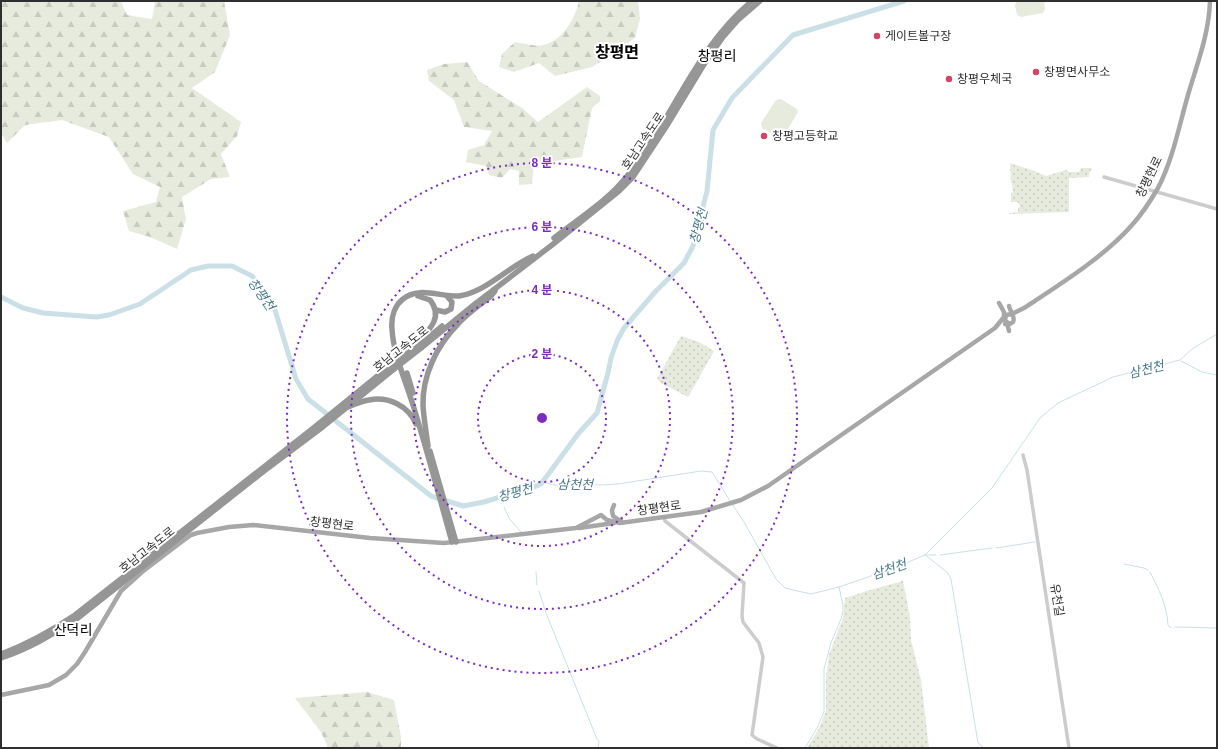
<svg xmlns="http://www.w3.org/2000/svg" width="1218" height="749" viewBox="0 0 1218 749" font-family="Helvetica,'Noto Sans KR',sans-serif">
<defs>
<pattern id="grass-dots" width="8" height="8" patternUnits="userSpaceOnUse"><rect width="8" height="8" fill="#e7ebde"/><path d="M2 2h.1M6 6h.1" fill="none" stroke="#c6cabf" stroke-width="1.8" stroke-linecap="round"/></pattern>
<pattern id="forest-firs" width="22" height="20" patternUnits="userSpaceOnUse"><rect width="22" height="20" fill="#e7ebde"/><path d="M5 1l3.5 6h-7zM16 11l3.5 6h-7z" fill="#c6cabf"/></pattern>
</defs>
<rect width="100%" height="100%" fill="#fff"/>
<g fill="url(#grass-dots)">
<polygon points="1010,163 1032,170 1046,176 1066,170 1069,172 1079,172 1081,168 1092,168 1089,174 1089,177 1069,178 1069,212 1009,214 1009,213 1018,212 1018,208 1020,207 1018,202 1011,202 1011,193 1013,192 1012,183 1011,183"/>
<polygon points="681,336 699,342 714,351 688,397 661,383 657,379"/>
<polygon points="903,581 910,617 911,640 921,680 929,748 807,748 818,730 826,711 826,677 829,655 843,618 845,598 870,590"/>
</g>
<g fill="url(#forest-firs)">
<polygon points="1,1 121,1 127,15 152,19 155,1 224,1 230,35 215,72 192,88 241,122 237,136 221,154 230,177 211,179 182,197 186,219 177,249 150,237 129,231 123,211 156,202 160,187 133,174 109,137 62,120 25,125 7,143 1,133"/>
<path d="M579,1H638L640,19L635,38L611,55L592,67L555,76L539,63L514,72L499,67L502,54L515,42C523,43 535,47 543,45C562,41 575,19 579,1Z"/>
<polygon points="467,62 479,81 522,108 538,122 587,87 600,96 600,101 592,108 582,157 534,164 532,184 519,185 519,171 510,169 502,178 489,175 486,166 466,162 468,150 484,145 492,131 464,127 454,100 429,81 427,70 444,64"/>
<polygon points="367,692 394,700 401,737 401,748 328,748 321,732 295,698"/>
</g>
<g fill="#e7ebde">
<polygon points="1017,1 1044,1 1045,9 1043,13 1021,17 1017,15 1015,5"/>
<polygon points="781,99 797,109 798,112 783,137 780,138 762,128 761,123 776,100"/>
</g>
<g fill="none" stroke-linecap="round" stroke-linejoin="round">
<g stroke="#cae0e6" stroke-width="1">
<polyline points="1181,361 1202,372 1217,375"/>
<polyline points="542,482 559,486 575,484 601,485 618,484 701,471 712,472 730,501"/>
<polyline points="500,498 502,504"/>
<polyline points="732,504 744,522 776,579 785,588 811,594 839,587 894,568 925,555 992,488 1040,418 1058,403 1113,377 1180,360 1192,349 1217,334"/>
<polyline points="504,507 509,518 521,532"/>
<polyline points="996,548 1035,542"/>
<polyline points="925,555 947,572 951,579 978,743 984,748"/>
<polyline points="926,555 936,555"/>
<polyline points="940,555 992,548"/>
<polyline points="1124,564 1144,568 1148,570"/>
<polyline points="536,572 537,585"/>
<path d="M1150,572C1159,590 1167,605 1168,625L1171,628"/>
<polyline points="539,591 546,613 597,739 599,741 598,748"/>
<polyline points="1175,627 1217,628"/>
<polyline points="805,748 817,728 824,712 824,669 831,643 841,619 843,611 843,605 839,587"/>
</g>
<polyline stroke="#cae0e6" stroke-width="5" points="1,297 23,308 43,313 96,317 109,315 140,304 191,270 208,266 232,266 252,276 275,310 296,379 308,399 431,496 463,506 484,502 534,487 541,484 578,434 597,413 608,373 611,358 617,341 624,328 655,292 684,263 693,246 707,191 713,130 732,98 793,35 904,1"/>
<g stroke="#ccc" stroke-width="3.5">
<polyline points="1104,177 1217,209"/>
<polyline points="1023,455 1027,470 1069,748"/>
<polyline points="664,517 665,521 744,583 742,616 743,622 759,643 763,657 752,735 757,739 777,748"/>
</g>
<g stroke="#a7a7a7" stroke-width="4.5">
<path d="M1009,306C1010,312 1016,317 1013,322L1010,324L1005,321L1006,315L1012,314L1024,308C1059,285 1104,257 1132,225C1142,214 1151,200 1158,188C1173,159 1179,126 1188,95C1197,64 1209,34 1210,1"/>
<polyline points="1005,324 1007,323 1009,331"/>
<polyline points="614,505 612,510 613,516 619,520 621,520"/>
<polyline points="579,528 614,523"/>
<polyline points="1,695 49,685 66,675 77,664 85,652 121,591 142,572 180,543 191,535 197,533 229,527 253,525 370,538 444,543 576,528 601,515 607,520 620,523 701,512 741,500 768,486 995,328 1004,317 1004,312 999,303"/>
</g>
<g stroke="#969696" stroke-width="5.5">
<path d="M554,238C578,219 609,200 628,175C672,120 696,47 752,1"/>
<path d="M418,296L430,300C443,316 431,329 418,341"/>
<polyline points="436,310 445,312 451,309 452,302 447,296"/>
<polyline points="419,345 442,326"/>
<polyline points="421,348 475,304 552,245 619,191 633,177 666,127 703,66 723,37 738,20 760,1"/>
<polyline points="407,373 413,393"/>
<path d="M348,407C355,404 362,401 369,400C388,396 409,406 416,424"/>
<path d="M428,446C426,432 424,419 423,406C422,376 437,345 458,324C468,313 480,305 491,296L495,291"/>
<polyline points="430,451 456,542"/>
<path d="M452,542C439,496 427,450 413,405C406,382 393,353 392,329C391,318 394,306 403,299C418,286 441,297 459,296C486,292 508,267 533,256"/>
<path d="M1,654C28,644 51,631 75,615L316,426L391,365"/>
<path d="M1,658C28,649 50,636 74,621L264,471L320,429L394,369"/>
</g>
<g stroke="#969696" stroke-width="5.5">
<polyline points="391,365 419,345"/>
<polyline points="394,369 421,348"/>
</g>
</g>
<g fill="none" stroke="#7b2cbf" stroke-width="2" stroke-dasharray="2 4">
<circle cx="542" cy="418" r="64"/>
<circle cx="542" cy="418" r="128"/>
<circle cx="542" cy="418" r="191"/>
<circle cx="542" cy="418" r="255"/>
</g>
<g fill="#d24564" stroke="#fff" stroke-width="1.5">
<circle cx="877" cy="36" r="4"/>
<circle cx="1036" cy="72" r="4"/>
<circle cx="949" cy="79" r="4"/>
<circle cx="764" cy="136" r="4"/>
</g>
<g text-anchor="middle" stroke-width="4" stroke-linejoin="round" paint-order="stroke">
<g font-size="12" fill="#2f2f2f" stroke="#fff" text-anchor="start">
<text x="885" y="40">게이트볼구장</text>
<text x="1044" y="76">창평면사무소</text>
<text x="957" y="83">창평우체국</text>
<text x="772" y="140">창평고등학교</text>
</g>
<g font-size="12" fill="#2f2f2f" stroke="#fff">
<text transform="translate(643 141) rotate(-56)" y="4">호남고속도로</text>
<text transform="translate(1149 177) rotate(-64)" y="4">창평현로</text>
<text transform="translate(401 349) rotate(-38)" y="4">호남고속도로</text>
<text transform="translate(659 508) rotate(-8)" y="4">창평현로</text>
<text transform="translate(332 524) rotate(7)" y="4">창평현로</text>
<text transform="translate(147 550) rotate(-38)" y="4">호남고속도로</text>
<text transform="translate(1057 600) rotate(81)" y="4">유천길</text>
</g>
<g font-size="13" font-style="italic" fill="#467888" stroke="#fff">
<text transform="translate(698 226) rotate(-75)" y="5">창평천</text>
<text transform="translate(262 294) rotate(55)" y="5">창평천</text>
<text transform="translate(1146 369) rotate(-14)" y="5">삼천천</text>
<text transform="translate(575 484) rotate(1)" y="5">삼천천</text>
<text transform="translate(515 492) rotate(-16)" y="5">창평천</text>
<text transform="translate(889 569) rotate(-20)" y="5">삼천천</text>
</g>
<g font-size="14" fill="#000" stroke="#fff">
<text x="717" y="61">창평리</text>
<text x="73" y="635">산덕리</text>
</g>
<g font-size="16" font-weight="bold" fill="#000" stroke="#fff">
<text x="617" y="58">창평면</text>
</g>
</g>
<circle cx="542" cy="418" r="6" fill="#7b2cbf" stroke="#fff" stroke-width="2"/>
<g font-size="12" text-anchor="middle" font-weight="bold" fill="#7b2cbf" stroke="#fff" stroke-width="4" stroke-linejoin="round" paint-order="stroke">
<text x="542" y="167">8 분</text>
<text x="542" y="231">6 분</text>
<text x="542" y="294">4 분</text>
<text x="542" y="358">2 분</text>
</g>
<rect width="1218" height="749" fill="none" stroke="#2f2f2f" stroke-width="4"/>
</svg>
